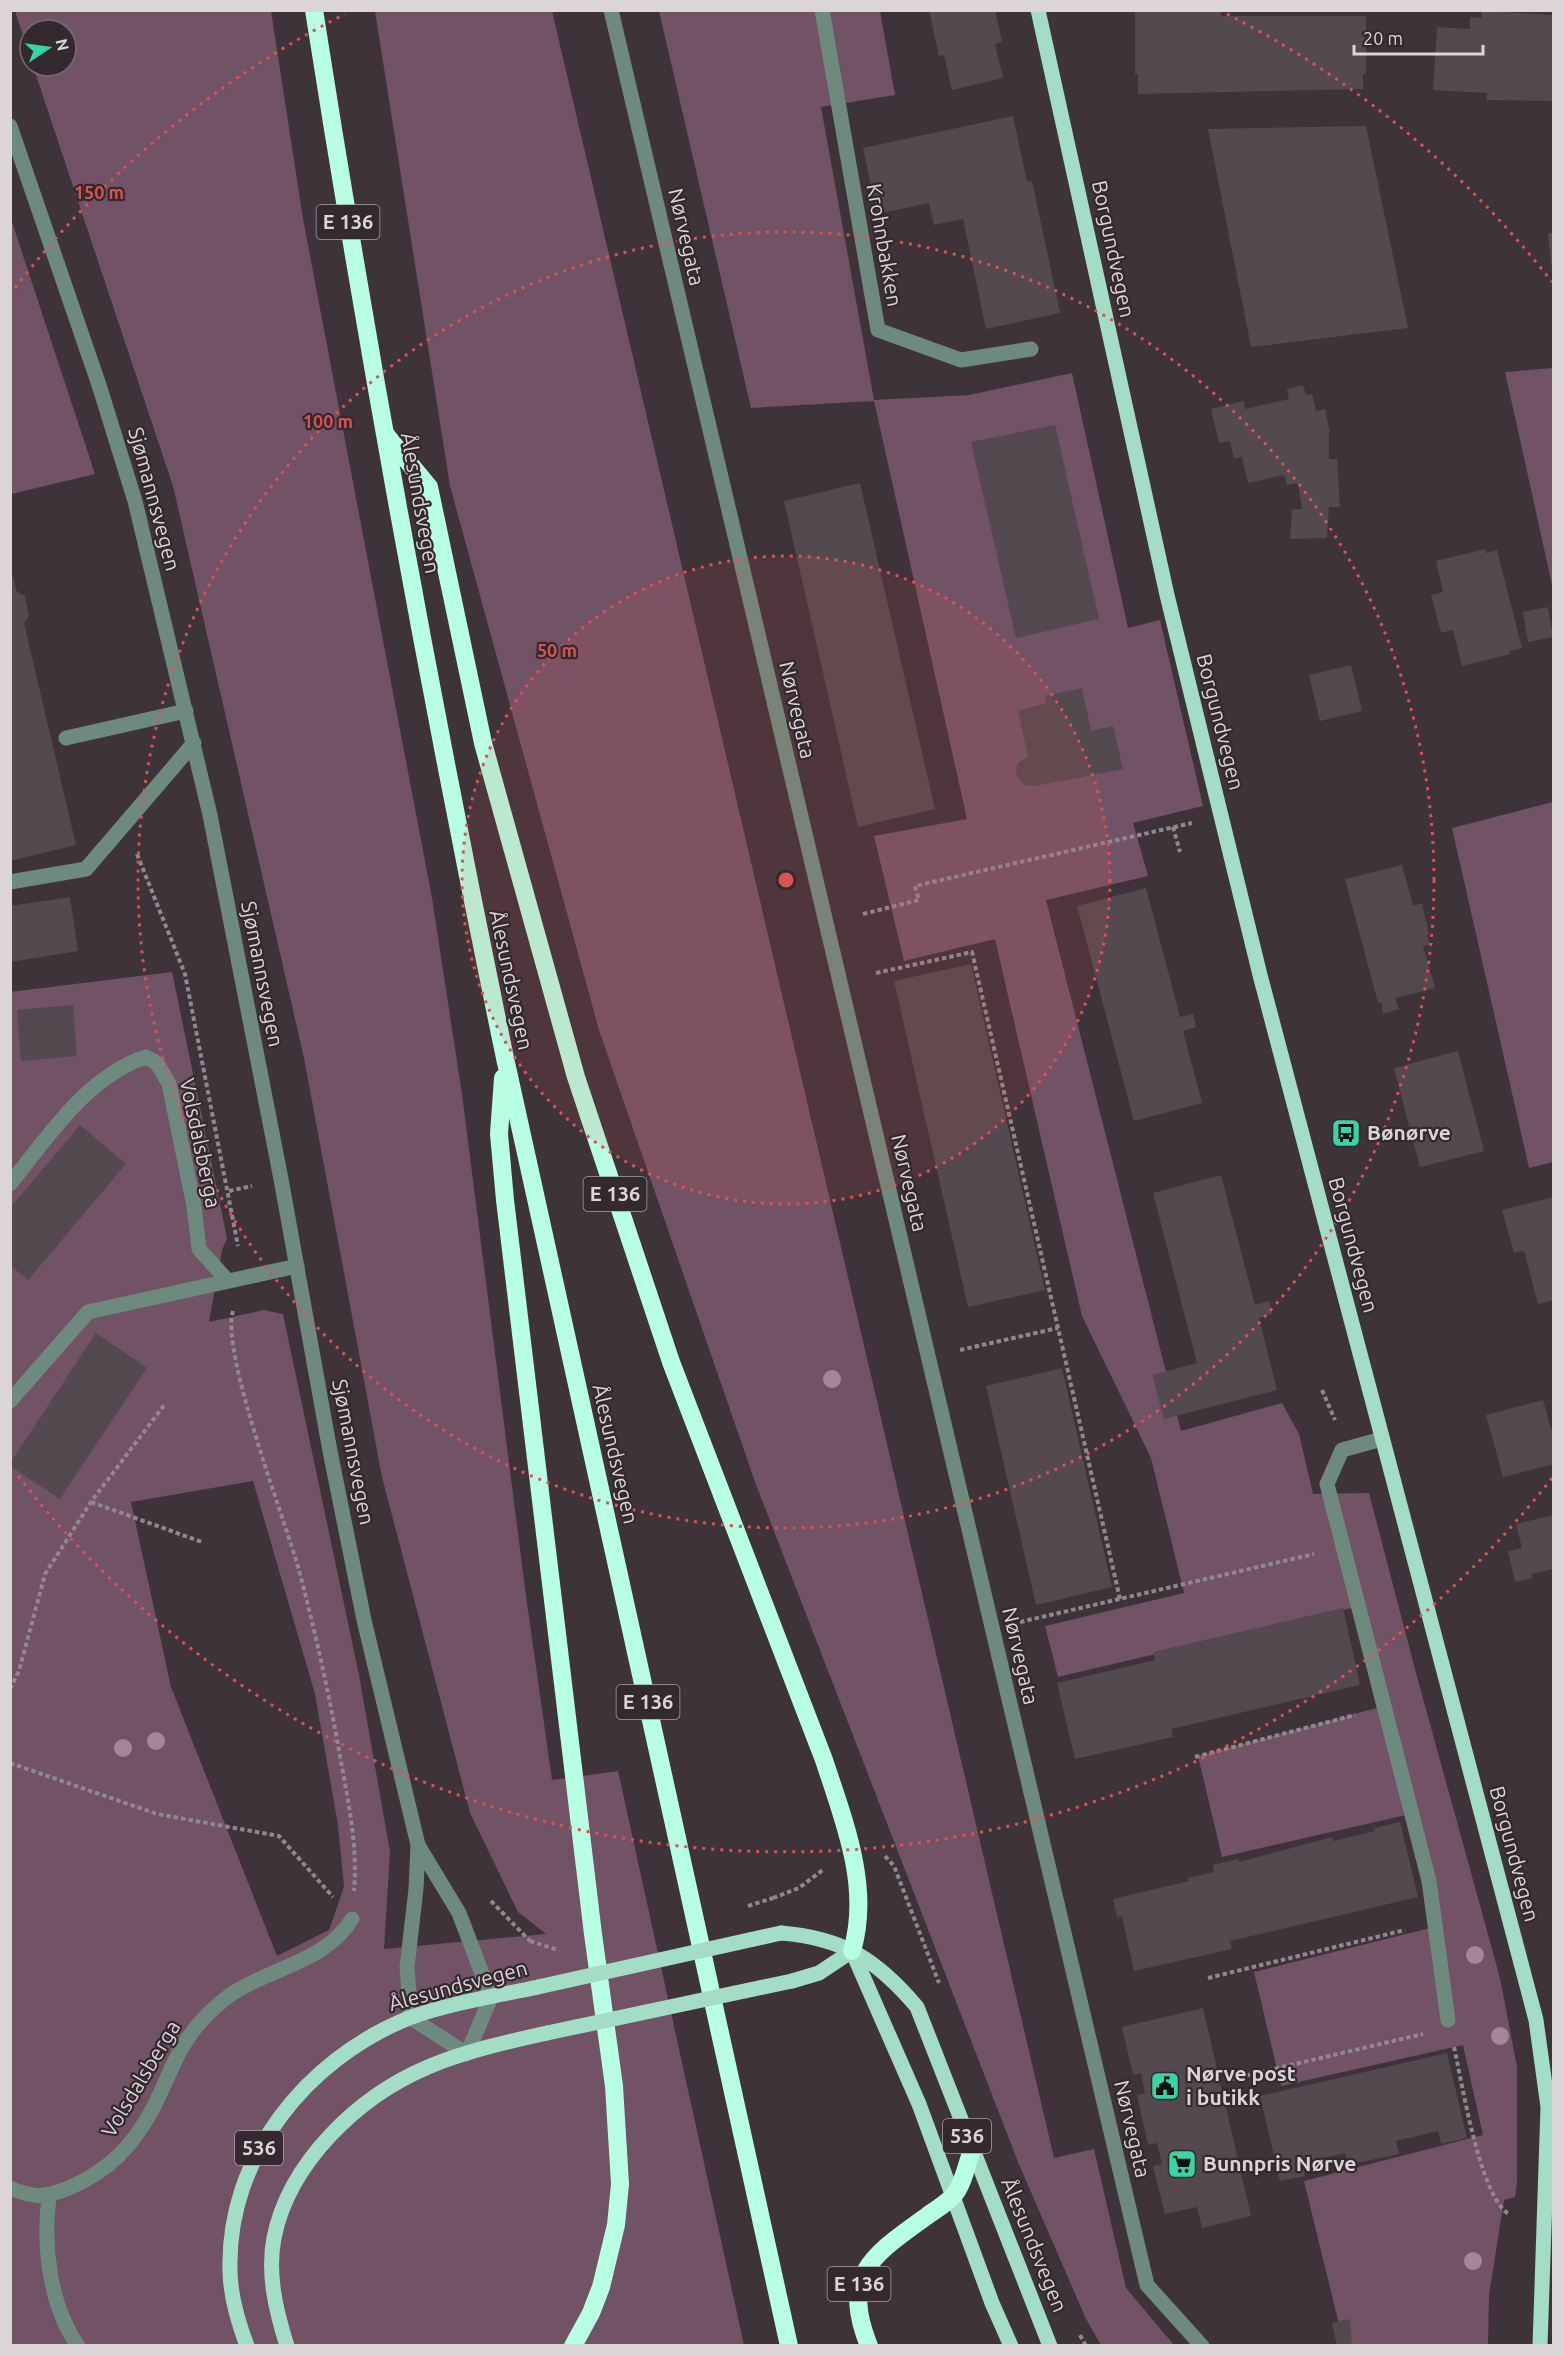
<svg xmlns="http://www.w3.org/2000/svg" width="1564" height="2356" viewBox="0 0 1564 2356" font-family="Ubuntu,sans-serif">
<rect width="100%" height="100%" fill="#3d3339"/>
<g fill="#725265" fill-rule="evenodd">
<path d="M15,11H271L303,219L432,898L462,1094L526,1596L552,1780L618,1771L744,2345H11L10,992L172,972L227,1238L222,1250L209,1322L264,1310L283,1314L359,1675L390,1852L384,1949L546,1934L518,1912L470,1813L382,1477L304,1058L173,486L33,66H66V30H30V56ZM253,1481L315,1694L338,1825L344,1887L329,1930L277,1956L171,1687L131,1502Z"/>
<polygon points="375,11 552,11 1054,2158 1094,2149 1126,2288 1174,2345 1101,2345 1086,2319 1018,2162 755,1482 599,1030 450,486"/>
<polygon points="659,11 880,11 895,95 821,107 874,400 969,395 1072,373 1128,628 1160,620 1203,806 1133,823 1148,876 1046,900 1181,1431 1282,1403 1299,1434 1313,1494 1369,1493 1416,1673 1500,1978 1517,2067 1517,2182 1515,2197 1504,2200 1489,2295 1488,2345 1344,2345 1304,2181 1483,2135 1463,2045 1281,2086 1254,1972 1430,1928 1423,1883 1406,1815 1222,1857 1198,1756 1377,1708 1352,1608 1058,1677 1045,1626 1184,1593 1151,1458 1082,1316 995,939 904,961 874,836 967,819 874,401 751,408"/>
<polygon points="10,216 95,474 11,494 10,494"/>
<polygon points="1553,368 1554,368 1553,589 1505,372"/>
<polygon points="1553,802 1553,1162 1529,1168 1452,828"/>
</g>
<g fill="#53494f">
<polygon points="929,10 995,10 1002,42 995,44 1003,78 952,90 944,55 939,56"/>
<polygon points="1135,10 1221,10 1221,16 1366,16 1366,74 1363,74 1363,89 1138,94 1138,74 1135,74"/>
<polygon points="1482,11 1554,15 1554,101 1486,100 1487,93 1433,90 1437,27 1470,29 1470,17 1481,18"/>
<polygon points="1013,116 1027,182 1032,181 1060,313 986,329 963,219 934,225 929,203 877,214 863,148"/>
<polygon points="1366,126 1408,328 1251,347 1208,129"/>
<polygon points="1548,233 1554,233 1554,272 1552,272"/>
<polygon points="1303,385 1306,395 1312,394 1316,411 1325,409 1329,429 1329,459 1337,459 1340,507 1329,507 1327,538 1290,539 1292,509 1302,509 1298,483 1287,485 1284,475 1248,483 1242,457 1234,459 1230,441 1219,443 1211,409 1244,401 1245,409 1289,399 1287,389"/>
<polygon points="1055,425 1099,619 1016,638 971,442"/>
<polygon points="860,483 935,809 858,827 784,501"/>
<polygon points="1485,549 1486,553 1497,550 1522,648 1510,651 1510,654 1462,666 1453,630 1441,633 1431,595 1443,592 1436,561"/>
<polygon points="10,567 17,592 25,596 29,616 24,623 76,845 10,861"/>
<polygon points="1548,607 1553,637 1528,642 1523,612"/>
<polygon points="1351,665 1362,711 1320,721 1309,675"/>
<polygon points="1082,688 1091,731 1113,726 1123,769 1035,786 1024,785 1016,774 1017,764 1028,756 1018,711 1046,703 1045,696"/>
<polygon points="1402,865 1413,906 1422,903 1429,934 1427,934 1430,945 1423,946 1435,988 1395,998 1399,1009 1383,1014 1381,1002 1378,1003 1345,879"/>
<polygon points="1146,888 1180,1017 1193,1014 1196,1027 1183,1031 1202,1103 1134,1121 1077,906"/>
<polygon points="70,897 78,951 10,962 10,906"/>
<polygon points="971,964 1045,1290 968,1307 894,981"/>
<polygon points="73,1005 77,1056 21,1061 17,1010"/>
<polygon points="1458,1051 1484,1151 1420,1167 1394,1068"/>
<polygon points="80,1125 126,1164 28,1280 10,1265 10,1208"/>
<polygon points="1221,1175 1255,1305 1269,1301 1272,1314 1259,1318 1277,1390 1164,1419 1152,1375 1197,1363 1153,1193"/>
<polygon points="1554,1197 1554,1300 1538,1304 1524,1251 1514,1253 1502,1210"/>
<polygon points="96,1333 147,1368 60,1499 10,1466 10,1463"/>
<polygon points="1062,1368 1112,1587 1036,1605 986,1386"/>
<polygon points="1543,1400 1551,1429 1554,1428 1554,1464 1503,1477 1486,1415"/>
<polygon points="1554,1515 1554,1569 1531,1574 1532,1578 1515,1582 1508,1551 1522,1548 1516,1524"/>
<polygon points="1343,1608 1360,1685 1171,1729 1173,1737 1075,1759 1057,1683 1155,1660 1153,1652"/>
<polygon points="1400,1822 1418,1897 1230,1941 1232,1949 1134,1971 1122,1916 1117,1917 1113,1899 1189,1881 1188,1878 1214,1872 1213,1865 1238,1859 1239,1862 1332,1837 1333,1841 1375,1831 1374,1828"/>
<polygon points="1203,2008 1251,2216 1202,2228 1197,2207 1165,2214 1153,2166 1162,2164 1157,2143 1148,2145 1137,2095 1145,2093 1141,2073 1133,2075 1122,2027"/>
<polygon points="1447,2053 1467,2138 1441,2144 1438,2131 1396,2141 1399,2154 1348,2165 1345,2153 1302,2163 1305,2176 1280,2181 1260,2096"/>
<polygon points="1350,2319 1352,2346 1337,2346 1332,2323"/>
</g>
<g fill="none" stroke-linecap="round" stroke-linejoin="round">
<g stroke="#90888c" stroke-width="4" stroke-dasharray="4.5 3" stroke-linecap="butt">
<polyline points="1173,827 1180,852"/>
<polyline points="137,854 185,974 238,1246"/>
<polyline points="863,914 919,900 915,886 1192,823"/>
<polyline points="876,973 972,952 1120,1599"/>
<polyline points="229,1191 252,1186"/>
<path d="M233,1311C220,1351 285,1520 299,1570C315,1631 329,1693 340,1756C348,1801 358,1845 354,1891"/>
<polyline points="960,1350 1058,1328"/>
<polyline points="1322,1390 1335,1420"/>
<polyline points="91,1502 202,1542"/>
<polyline points="1020,1622 1314,1554"/>
<polyline points="10,1689 19,1671 45,1574 91,1502 165,1404"/>
<polyline points="1195,1757 1355,1715"/>
<polyline points="10,1763 157,1814 279,1836 333,1897"/>
<polyline points="885,1856 894,1866 939,1983"/>
<polyline points="773,1898 799,1888 824,1869"/>
<polyline points="491,1901 530,1941"/>
<polyline points="1208,1978 1405,1930"/>
<path d="M1454,2047C1462,2082 1480,2198 1509,2214"/>
<polyline points="1231,2079 1423,2034"/>
<polyline points="1080,2335 1086,2346"/>
</g>
<g stroke="#6e8a7e" stroke-width="15">
<polyline points="611,10 1147,2285 1202,2346"/>
<polyline points="822,10 878,330 961,360 1031,349"/>
<polyline points="10,126 99,385 135,501 210,815 281,1179 330,1451 364,1620 418,1845 416,1889 407,1967 411,2018 467,2054 491,1997 459,1913 418,1845"/>
<polyline points="66,738 186,711"/>
<polyline points="10,882 86,869 194,743"/>
<path d="M10,1184C47,1138 87,1076 146,1057L157,1063L169,1084L194,1206L199,1249L227,1280"/>
<polyline points="10,1401 88,1312 297,1266"/>
<polyline points="1382,1439 1342,1450 1327,1484 1429,1881 1448,2020"/>
<path d="M10,2188C35,2199 48,2197 71,2187C109,2170 132,2147 152,2110C170,2076 177,2045 206,2016C215,2007 227,1996 238,1990C277,1967 328,1959 352,1919"/>
<path d="M49,2197C43,2244 49,2305 78,2346"/>
</g>
<g stroke="#a3ddc6" stroke-width="15">
<polyline points="1038,10 1167,595 1260,975 1536,2020 1548,2107 1540,2346"/>
<path d="M781,1933C844,1938 877,1960 917,2007L1050,2346"/>
<polyline points="852,1951 919,2104 992,2303 1011,2346"/>
<polyline points="792,1981 819,1973 852,1951"/>
<path d="M247,2346C238,2322 230,2295 230,2270C227,2157 307,2059 409,2018C450,2003 496,1996 538,1987"/>
<path d="M287,2346C276,2311 267,2274 274,2238C289,2162 359,2096 428,2067C466,2051 507,2042 547,2033"/>
</g>
<g stroke="#b8fee2" stroke-width="18">
<path d="M314,10C369,361 433,711 505,1058L789,2346"/>
<path d="M386,435L429,487L483,743L576,1077L671,1362L824,1760C844,1821 871,1887 852,1951"/>
<polyline points="503,1078 499,1134 505,1200 593,1934 614,2086 620,2184 616,2225 601,2287 591,2313 573,2346"/>
<path d="M869,2346C840,2274 873,2255 927,2216C935,2210 946,2204 953,2196C963,2186 967,2163 972,2150"/>
</g>
<g stroke="#90888c" stroke-width="4" stroke-dasharray="4.5 3" stroke-linecap="butt">
<polyline points="748,1906 773,1898"/>
<polyline points="530,1941 558,1950"/>
</g>
<g stroke="#a3ddc6" stroke-width="15">
<polyline points="538,1987 781,1933"/>
<polyline points="547,2033 792,1981"/>
</g>
</g>
<g fill="#a48698">
<circle cx="832" cy="1379" r="9"/>
<circle cx="156" cy="1741" r="9"/>
<circle cx="123" cy="1748" r="9"/>
<circle cx="1475" cy="1955" r="9"/>
<circle cx="1500" cy="2036" r="9"/>
<circle cx="1473" cy="2261" r="9"/>
</g>
<circle cx="786" cy="880" r="324" fill="#d75354" fill-opacity=".12"/>
<g fill="none" stroke="#d75354" stroke-width="3" stroke-dasharray="3 6">
<circle cx="786" cy="880" r="324"/>
<circle cx="786" cy="880" r="648"/>
<path d="M1552 1478A972 972 0 0 1 15 1472M15 288A972 972 0 0 1 345 14M1227 14A972 972 0 0 1 1552 282"/>
</g>
<defs>
<g id="bus-square" transform="scale(1.5)"><rect x="-9" y="-9" width="18" height="18" rx="4" fill="#38d4a6" stroke="#33292f"/><path d="M-5-6H5V4H4V6H2V4H-2V6H-4V4H-5ZM-3.5-4V0h7V-4ZM-3.5 1.2v1.5H-2V1.2ZM2 1.2v1.5H3.5V1.2Z" fill="#111"/></g>
<g id="civic-square" transform="scale(1.5)"><rect x="-9" y="-9" width="18" height="18" rx="4" fill="#38d4a6" stroke="#33292f"/><path d="M-.6-6.5H3V-4.5H.6V-3L4-1V1h2V6H-6V1h2V-1L-.6-3ZM-1.2 2.5V6h2.4V2.5Z" fill="#111"/></g>
<g id="supermarket-square" transform="scale(1.5)"><rect x="-9" y="-9" width="18" height="18" rx="4" fill="#38d4a6" stroke="#33292f"/><path d="M-6-5.5h2.5l.6 2H6L4.5 2H-2.5L-4.4-4H-6ZM-1.5 3.2a1.3 1.3 0 1 0 .1 0ZM3 3.2a1.3 1.3 0 1 0 .1 0Z" fill="#111"/></g>
</defs>
<g fill-rule="evenodd">
<use href="#bus-square" x="1346" y="1133"/>
<use href="#civic-square" x="1165" y="2086"/>
<use href="#supermarket-square" x="1182" y="2164"/>
</g>
<g text-anchor="middle" stroke-width="4.5" stroke-linejoin="round" paint-order="stroke">
<g fill="#33292f" stroke="#a9a1a5" stroke-width="1.5">
<rect x="316.5" y="205" width="63" height="34" rx="4.5"/>
<rect x="583.5" y="1177" width="63" height="34" rx="4.5"/>
<rect x="616.5" y="1685" width="63" height="34" rx="4.5"/>
<rect x="943" y="2119" width="48" height="34" rx="4.5"/>
<rect x="235" y="2131" width="48" height="34" rx="4.5"/>
<rect x="827.5" y="2267" width="63" height="34" rx="4.5"/>
</g>
<g font-size="20" font-weight="bold" fill="#dbd5d8">
<text x="348" y="229">E 136</text>
<text x="615" y="1201">E 136</text>
<text x="648" y="1709">E 136</text>
<text x="967" y="2143">536</text>
<text x="259" y="2155">536</text>
<text x="859" y="2291">E 136</text>
</g>
<g font-size="21" fill="#dbd5d8" stroke="#33292f">
<text transform="translate(686 237) rotate(77)" y="7">Nørvegata</text>
<text transform="translate(884 245) rotate(80)" y="7">Krohnbakken</text>
<text transform="translate(1113 249) rotate(78)" y="7">Borgundvegen</text>
<text transform="translate(154 499) rotate(75)" y="7">Sjømannsvegen</text>
<text transform="translate(420 503) rotate(80)" y="7">Ålesundsvegen</text>
<text transform="translate(797 710) rotate(77)" y="7">Nørvegata</text>
<text transform="translate(1220 722) rotate(76)" y="7">Borgundvegen</text>
<text transform="translate(262 974) rotate(79)" y="7">Sjømannsvegen</text>
<text transform="translate(511 980) rotate(78)" y="7">Ålesundsvegen</text>
<text transform="translate(200 1143) rotate(78)" y="7">Volsdalsberga</text>
<text transform="translate(909 1183) rotate(77)" y="7">Nørvegata</text>
<text transform="translate(1353 1245) rotate(75)" y="7">Borgundvegen</text>
<text transform="translate(353 1452) rotate(79)" y="7">Sjømannsvegen</text>
<text transform="translate(615 1454) rotate(77)" y="7">Ålesundsvegen</text>
<text transform="translate(1020 1656) rotate(77)" y="7">Nørvegata</text>
<text transform="translate(1514 1854) rotate(75)" y="7">Borgundvegen</text>
<text transform="translate(458 1986) rotate(-15)" y="7">Ålesundsvegen</text>
<text transform="translate(141 2079) rotate(-59)" y="7">Volsdalsberga</text>
<text transform="translate(1132 2129) rotate(77)" y="7">Nørvegata</text>
<text transform="translate(1034 2245) rotate(68)" y="7">Ålesundsvegen</text>
</g>
<g font-size="21" font-weight="bold" fill="#dbd5d8" stroke="#33292f" text-anchor="start">
<text x="1367" y="1140">Bønørve</text>
<text x="1186" y="2081">Nørve post<tspan x="1186" dy="24">i butikk</tspan></text>
<text x="1203" y="2171">Bunnpris Nørve</text>
</g>
</g>
<circle cx="786" cy="880" r="9" fill="#d75354" stroke="#33292f" stroke-width="3"/>
<g font-size="18" text-anchor="middle" font-weight="bold" fill="#d75354" stroke="#33292f" stroke-width="4.5" stroke-linejoin="round" paint-order="stroke">
<text x="99" y="199">150 m</text>
<text x="328" y="428">100 m</text>
<text x="557" y="657">50 m</text>
</g>
<rect width="1564" height="2356" fill="none" stroke="#dbd5d8" stroke-width="24"/>
<g transform="translate(48 48) rotate(77)"><circle r="28" fill="#33292f" stroke="#766e73" stroke-width="1.5"/>
<path d="M0-4.5L10 22L0 15L-10 22Z" fill="#38d4a6"/>
<text y="-9" font-size="16" font-weight="bold" text-anchor="middle" fill="#dbd5d8">N</text>
</g>
<path d="M1354 45v9h129v-9" fill="none" stroke="#dbd5d8" stroke-width="3"/>
<text x="1363" y="45" font-size="18" fill="#dbd5d8" stroke="#33292f" stroke-width="4.5" paint-order="stroke">20 m</text>
</svg>
